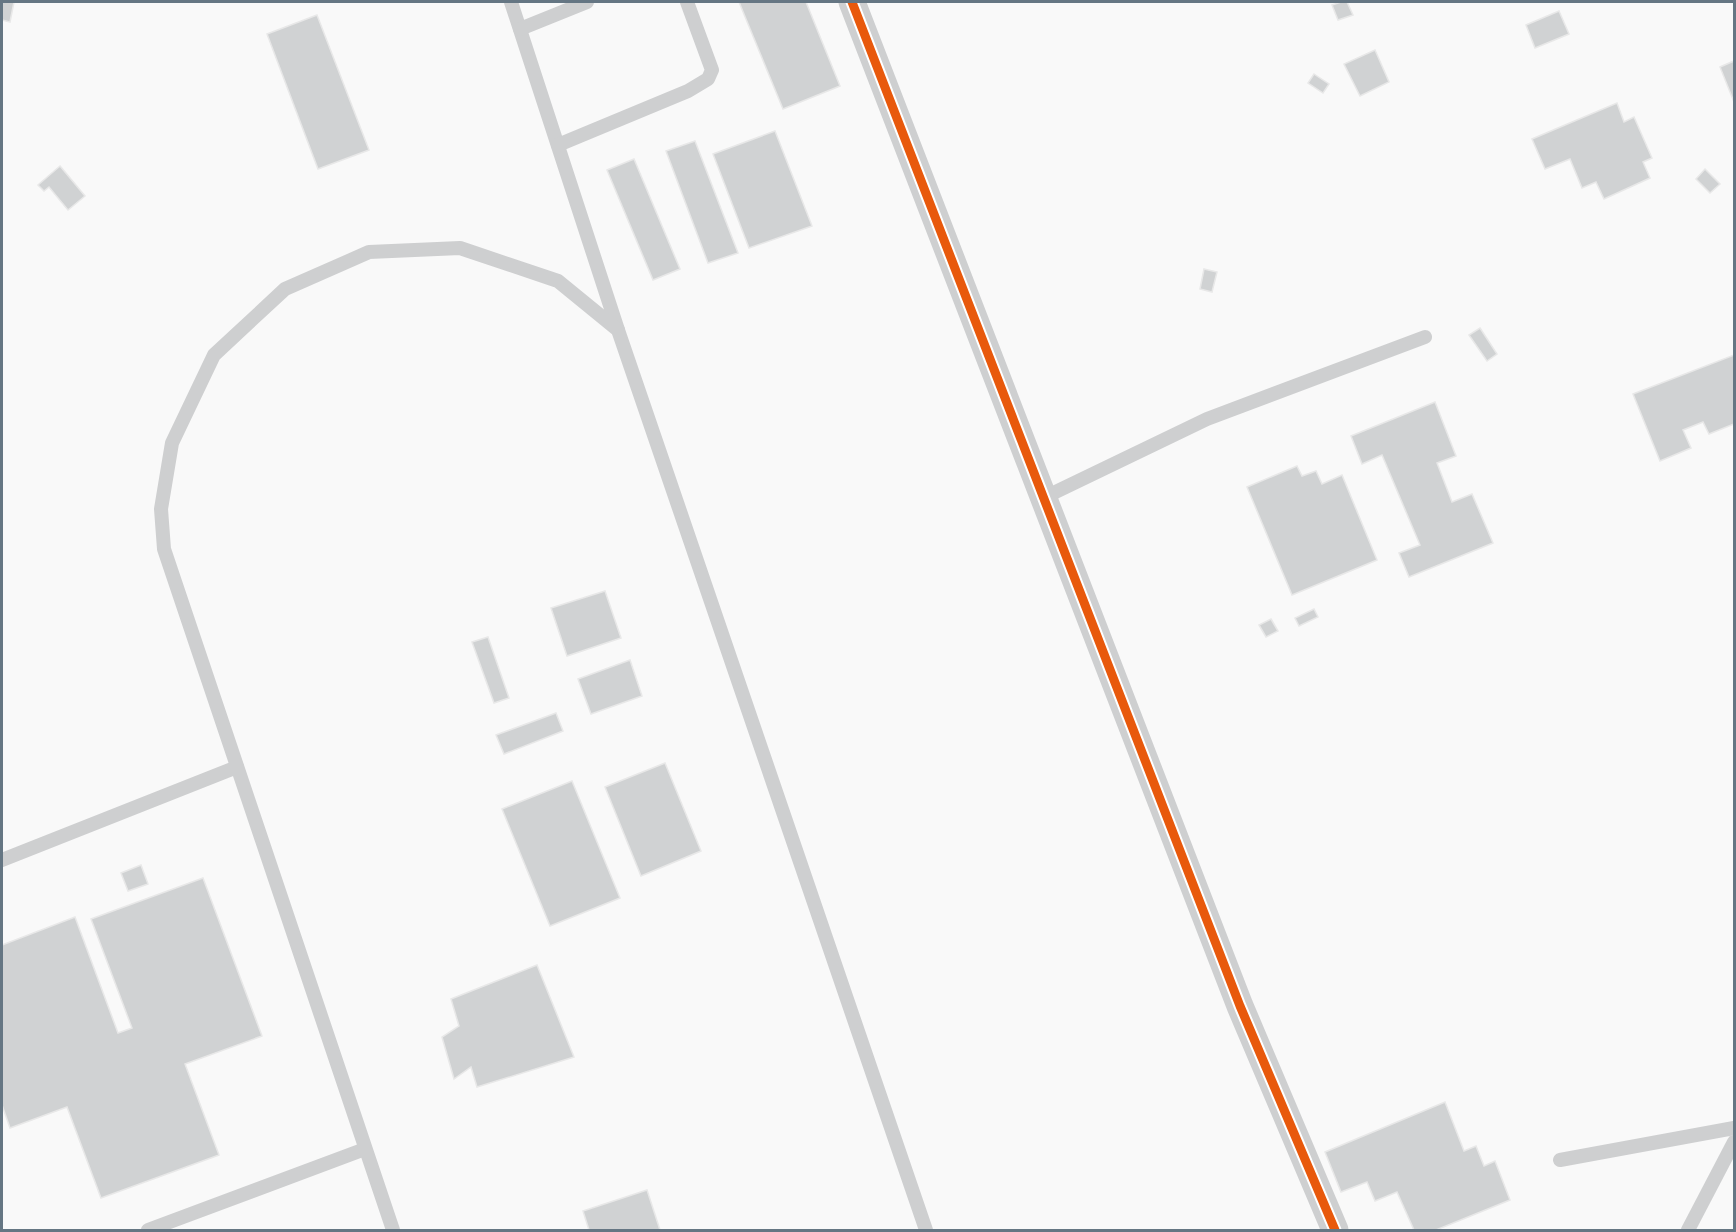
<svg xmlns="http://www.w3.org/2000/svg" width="1736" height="1232" viewBox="0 0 1736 1232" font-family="'Varela Round',sans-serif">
<rect width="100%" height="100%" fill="#f9f9f9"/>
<g fill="#d0d2d3" stroke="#e8e8e8" stroke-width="1.5">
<polygon points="2,2 14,2 10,22 2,20"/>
<polygon points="739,2 806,2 840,86 783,109"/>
<polygon points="1341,2 1347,2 1353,15 1338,20 1332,5"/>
<polygon points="1559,11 1569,34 1535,48 1526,25"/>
<polygon points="317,15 369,150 318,169 267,34"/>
<polygon points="1375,50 1389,82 1360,96 1344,64"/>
<polygon points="1734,61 1734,102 1720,67"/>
<polygon points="1314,74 1329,84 1323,93 1308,83"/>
<polygon points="1617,103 1624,122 1634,117 1652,158 1643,162 1650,178 1604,199 1596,182 1582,188 1570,159 1545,169 1532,139"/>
<polygon points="775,131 812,226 749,248 713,154"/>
<polygon points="695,141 738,253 708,263 666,151"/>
<polygon points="634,159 680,269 653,280 607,170"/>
<polygon points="60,166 85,196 68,210 49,187 44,191 38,185"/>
<polygon points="1705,169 1720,184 1710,193 1696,179"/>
<polygon points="1204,269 1217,272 1212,292 1200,289"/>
<polygon points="1480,328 1497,354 1487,361 1469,335"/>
<polygon points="1734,355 1734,424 1709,434 1703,422 1683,430 1691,448 1660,461 1633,394"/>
<polygon points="1435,402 1456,456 1437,463 1452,502 1472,494 1493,543 1409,577 1399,553 1420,545 1382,455 1362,464 1351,436"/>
<polygon points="1297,466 1302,476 1316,471 1322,484 1342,475 1377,560 1292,595 1247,487"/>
<polygon points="605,591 621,638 567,656 551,608"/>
<polygon points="1314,609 1318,617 1299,626 1295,618"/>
<polygon points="1271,619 1278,631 1266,637 1259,625"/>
<polygon points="488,637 509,698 494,703 472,642"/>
<polygon points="630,660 642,696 591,714 578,679"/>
<polygon points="556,713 563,731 504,754 496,735"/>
<polygon points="665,763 701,851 641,876 605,787"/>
<polygon points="572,781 620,898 550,926 502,809"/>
<polygon points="141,865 148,884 128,891 121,873"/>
<polygon points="203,878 262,1036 185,1064 219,1155 101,1198 67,1107 10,1128 2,1105 2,945 75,917 118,1033 132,1028 91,919"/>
<polygon points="537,965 574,1057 477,1087 471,1067 454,1079 442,1037 459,1026 451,999"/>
<polygon points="1445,1102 1464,1151 1476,1146 1484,1166 1495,1161 1510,1200 1436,1230 1414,1230 1397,1192 1375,1201 1367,1182 1341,1192 1325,1152"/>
<polygon points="647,1190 660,1230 589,1230 583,1211"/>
</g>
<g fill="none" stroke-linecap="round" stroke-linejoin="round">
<g stroke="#cecfd0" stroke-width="14">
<polyline points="511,2 618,330"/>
<polyline points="520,29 587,2"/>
<polyline points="558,145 688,91 708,79 712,70 687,2"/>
<polyline points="1043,498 1207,419 1425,337"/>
<polyline points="2,860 237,767"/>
<polyline points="1560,1160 1734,1128"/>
<polyline points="148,1230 365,1149"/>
<polyline points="393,1230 164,549 161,509 172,443 214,355 285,289 369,252 460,248 558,281 618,330 926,1230"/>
<polyline points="1688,1230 1734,1142"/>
</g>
<polyline stroke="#cecfd0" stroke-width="27" points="852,2 1240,1006 1335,1230"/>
<g stroke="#fff" stroke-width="13">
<polyline id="cycleway" points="852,2 1240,1006 1335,1230"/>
</g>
<use href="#cycleway" stroke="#e8590c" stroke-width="9"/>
</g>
<rect width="1736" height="1232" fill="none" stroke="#657683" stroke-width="6"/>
</svg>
